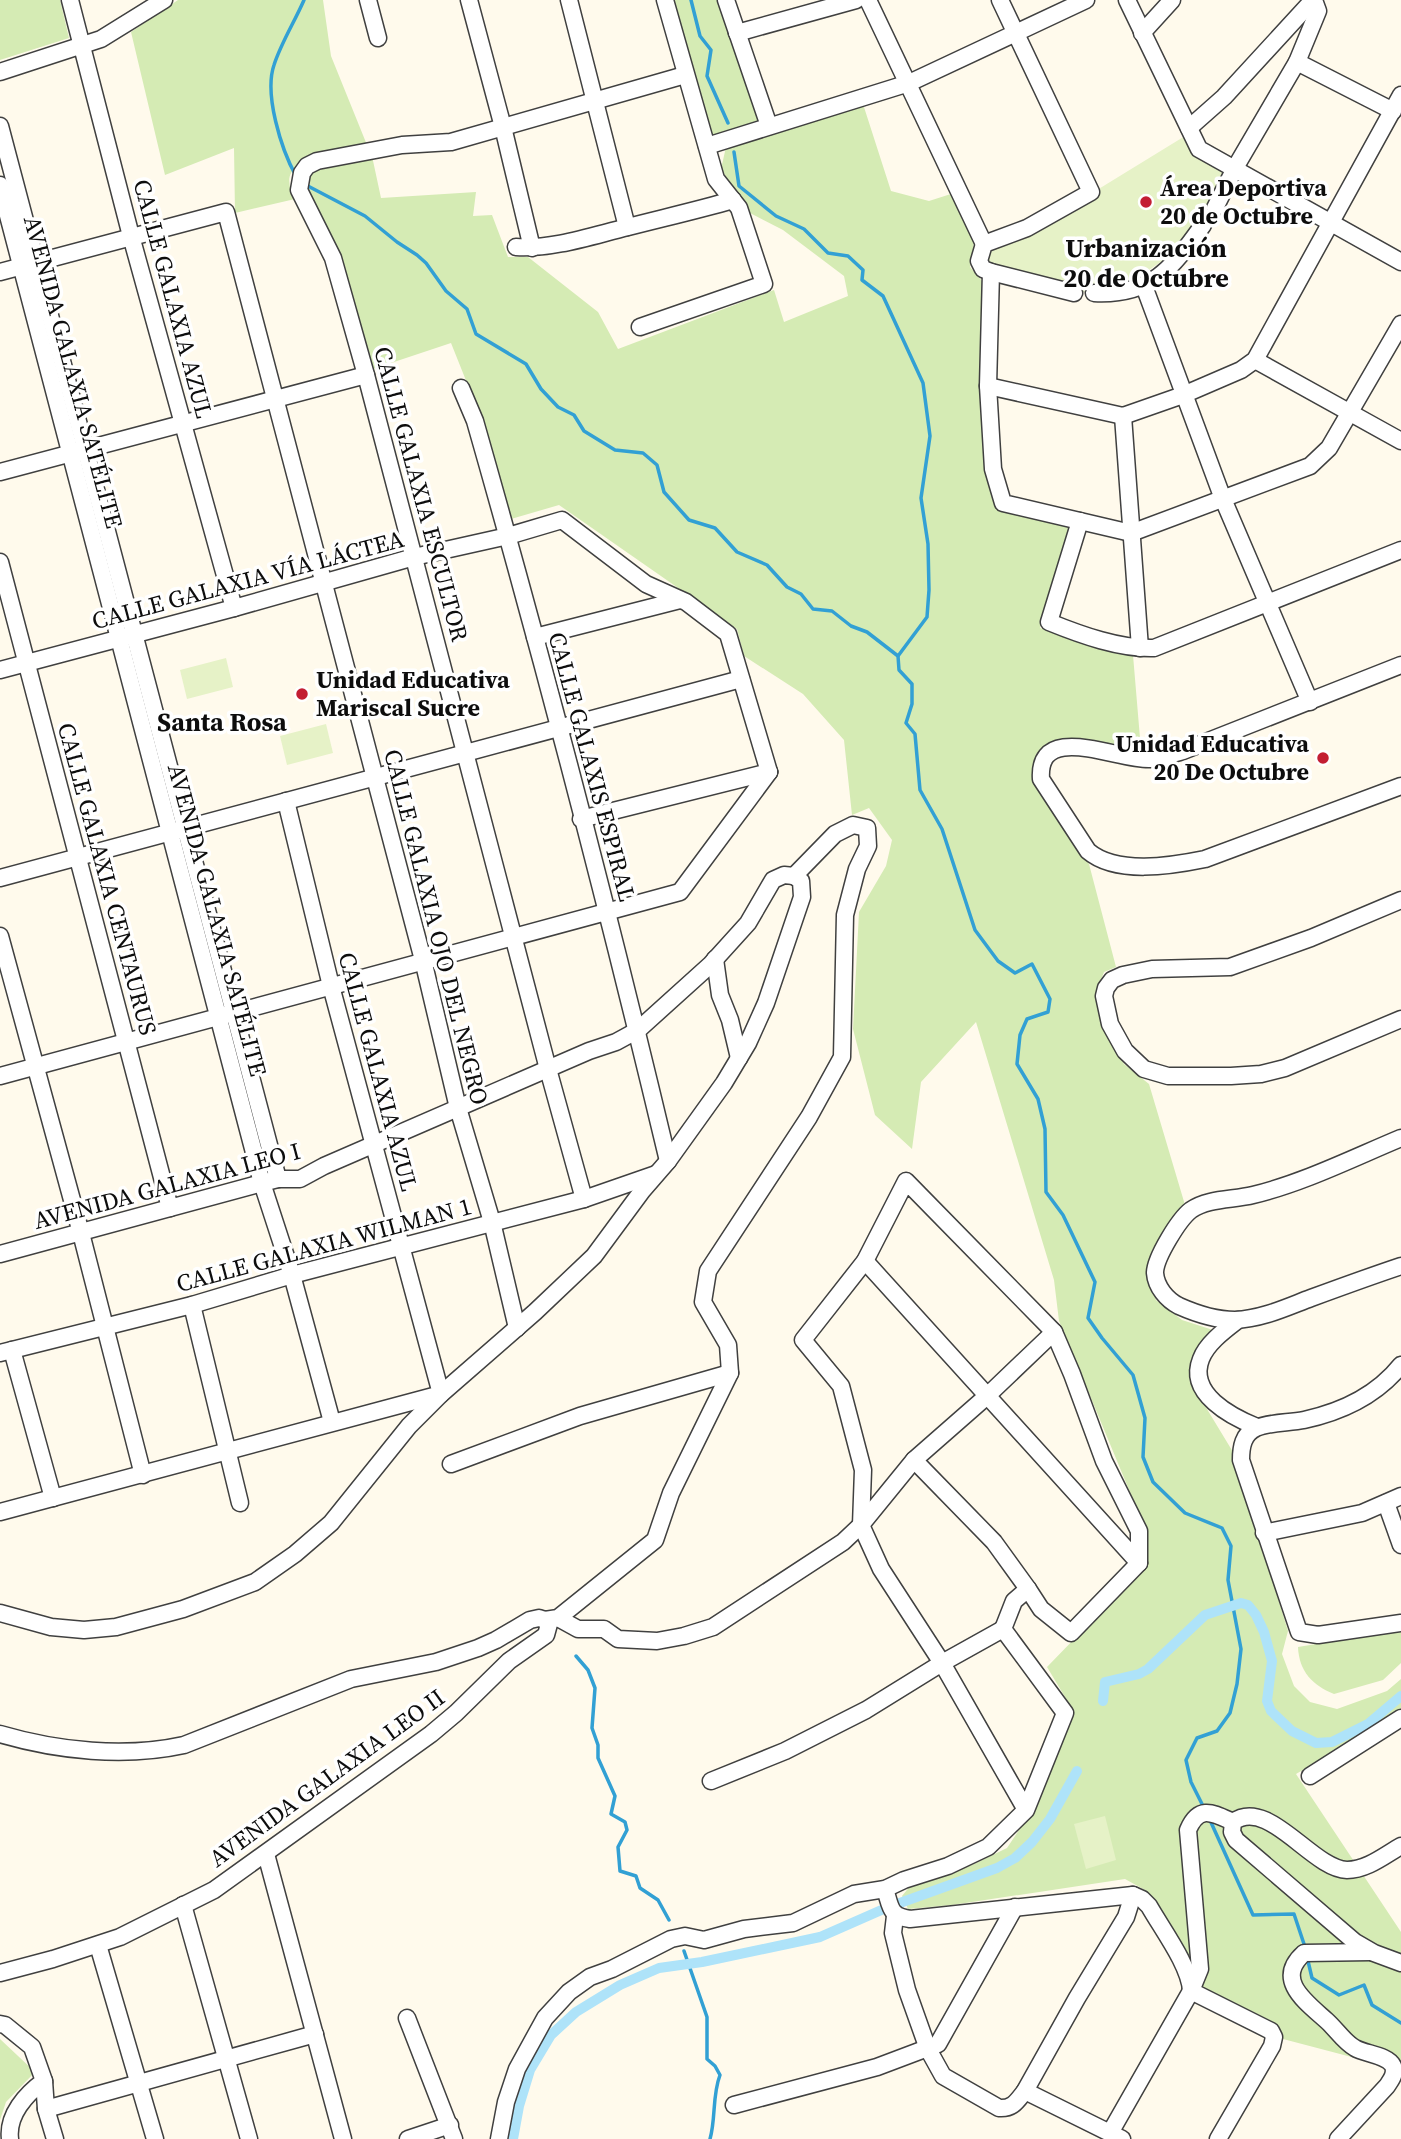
<svg xmlns="http://www.w3.org/2000/svg" width="1401" height="2139" viewBox="0 0 1401 2139" font-family="'Source Serif 4',serif">
<rect width="100%" height="100%" fill="#fffaec"/>
<g fill="#d5ebb4">
<polygon points="0,0 60,0 69,38 0,60"/>
<path d="M178,0H323L331,56L367,145C339,151 269,155 295,199L235,213L234,148L165,175L131,32Z"/>
<polygon points="672,0 719,0 760,121 714,135 706,131"/>
<polygon points="863,104 891,191 929,201 954,193 974,243 970,267 982,281 985,471 996,506 1071,527 1040,628 1133,655 1141,750 1057,740 1036,754 1034,778 1089,864 1116,967 1104,972 1096,993 1101,1024 1124,1064 1149,1084 1185,1205 1152,1250 1149,1277 1156,1300 1182,1320 1213,1330 1193,1356 1196,1391 1233,1452 1288,1631 1282,1654 1294,1686 1310,1702 1337,1709 1387,1691 1401,1679 1401,1712 1296,1774 1401,1932 1401,2070 1283,2039 1269,2020 1206,1991 1145,1890 1125,1879 952,1905 908,1909 902,1896 911,1885 972,1865 1007,1848 1031,1812 1074,1712 1047,1667 1145,1566 1144,1526 1059,1321 1054,1280 976,1022 921,1082 912,1149 875,1115 853,1029 859,912 886,866 892,840 869,808 852,815 844,740 803,694 744,656 737,629 559,505 511,519 485,428 451,343 373,369 339,251 314,208 306,183 311,169 372,156 381,198 476,192 473,216 492,215 508,257 528,257 598,312 618,349 774,290 784,322 848,296 844,276 783,230 750,213 721,169 726,147"/>
<path d="M1401,1632V1663L1383,1680L1334,1694C1312,1685 1299,1671 1298,1647L1382,1633Z"/>
<polygon points="0,2039 35,2072 6,2102 0,2120"/>
</g>
<g fill="#e6f2c7">
<polygon points="1185,136 1229,172 1209,214 1182,247 1129,284 1084,292 987,266 985,251 1097,190"/>
<polygon points="226,658 233,687 187,699 180,670"/>
<polygon points="326,724 333,753 287,765 280,736"/>
<polygon points="1105,1816 1116,1860 1086,1869 1074,1824"/>
</g>
<g fill="none" stroke-linecap="round" stroke-linejoin="round">
<g stroke="#32a0d4" stroke-width="3.5">
<polyline points="691,0 700,36 711,50 707,76 728,123"/>
<polyline points="734,152 739,186 776,216 804,229 828,253 848,256 863,270 862,280 883,296 923,383 930,436 921,498 928,544 929,590 927,617 898,656"/>
<path d="M296,176C281,149 264,94 274,65C281,43 295,21 304,0"/>
<polyline points="306,185 365,216 397,242 417,255 426,263 446,291 467,309 476,334 526,364 541,389 558,407 574,415 584,431 615,450 643,453 657,465 664,492 689,520 715,528 737,552 767,565 787,587 801,594 813,609 832,611 851,626 867,632 898,656 899,670 912,684 912,704 906,723 915,734 920,790 942,829 975,930 998,961 1015,973 1032,964 1050,999 1048,1012 1027,1019 1020,1035 1017,1064 1038,1099 1045,1129 1046,1192 1063,1215 1095,1282 1088,1318 1102,1338 1133,1375 1145,1418 1143,1457 1153,1482 1185,1513 1222,1528 1231,1546 1228,1580 1241,1649 1237,1684 1230,1713 1217,1731 1197,1738 1186,1760 1191,1782 1202,1804"/>
<polyline points="576,1656 588,1670 595,1688 592,1728 598,1745 598,1758 615,1796 611,1814 625,1822 627,1830 618,1847 620,1871 636,1876 640,1888 658,1900 669,1920"/>
<polyline points="1209,1818 1253,1915 1294,1914 1304,1944"/>
<path d="M684,1951L707,2017V2059L715,2066L720,2075C712,2096 716,2118 710,2139"/>
<polyline points="1308,1961 1312,1978 1339,1995 1364,1985 1372,2005 1401,2023"/>
</g>
<g stroke="#aee3f9" stroke-width="10">
<polyline points="1103,1701 1105,1682 1139,1674 1148,1669 1205,1615 1241,1603 1248,1605 1256,1615 1264,1632 1272,1661 1267,1701 1271,1711 1292,1731 1316,1743 1332,1742 1368,1724 1401,1696"/>
<polyline points="513,2139 519,2106 530,2070 551,2035 576,2012 620,1985 659,1968 702,1962 820,1937 886,1908 997,1868 1015,1858 1032,1842 1050,1819 1077,1771"/>
</g>
<g stroke="#404040" stroke-width="19">
<g id="minor">
<polyline points="70,0 131,236 234,608"/>
<polyline points="368,0 378,38"/>
<polyline points="469,0 503,127 532,248"/>
<polyline points="569,0 627,227"/>
<polyline points="726,0 769,126"/>
<polyline points="868,0 984,244"/>
<polyline points="1000,0 1091,192 1027,228 984,244 979,261 983,269 991,272 1074,293"/>
<polyline points="1127,0 1199,149 1401,262"/>
<polyline points="737,33 856,0"/>
<polyline points="1142,33 1172,0"/>
<polyline points="1297,62 1393,111"/>
<polyline points="0,72 101,39 164,0"/>
<polyline points="0,126 278,1179"/>
<polyline points="1189,128 1224,97 1313,0"/>
<polyline points="707,146 909,83 1086,0"/>
<polyline points="0,185 262,1183 292,1275 332,1422"/>
<polyline points="1215,208 1235,168 1297,62 1318,11 1314,0"/>
<path d="M516,247C554,249 591,236 628,227C663,218 698,210 733,200"/>
<polyline points="0,272 226,212 423,960 458,1108 492,1222 517,1328"/>
<polyline points="991,272 988,386 993,469 1003,503 1131,533 1310,466 1329,448 1401,324"/>
<polyline points="1144,286 1223,499 1310,702"/>
<path d="M1094,293C1152,296 1172,268 1203,225"/>
<polyline points="640,327 764,284 739,208 716,179 665,0"/>
<polyline points="1255,360 1401,441"/>
<polyline points="988,386 1123,416 1183,395 1241,370 1255,360 1401,95"/>
<path d="M461,388L475,421C545,666 609,913 668,1161"/>
<polyline points="1123,416 1140,648"/>
<polyline points="0,472 366,375"/>
<path d="M1080,521L1049,622C1081,635 1120,649 1154,648L1401,550"/>
<polyline points="0,562 170,1208"/>
<polyline points="535,637 680,600"/>
<path d="M1401,665L1183,751C1172,754 1161,758 1150,759C1119,761 1037,720 1041,779L1088,851C1116,875 1171,866 1205,859L1401,786"/>
<polyline points="0,670 234,608 414,557 508,536 562,520 646,584 686,602 728,634 769,772"/>
<polyline points="581,819 769,772"/>
<polyline points="0,878 741,679"/>
<polyline points="1401,900 1311,938 1230,967 1152,969 1123,975 1112,980 1106,988 1104,996 1110,1024 1125,1051 1144,1069 1168,1076 1231,1076 1261,1074 1285,1068 1401,1019"/>
<polyline points="0,936 81,1233 143,1475"/>
<polyline points="715,959 720,995 730,1020 739,1058"/>
<polyline points="0,1076 680,892 769,772"/>
<path d="M1401,1138C1353,1158 1303,1183 1253,1195C1233,1200 1208,1198 1191,1210C1179,1219 1155,1258 1155,1273C1156,1287 1167,1300 1179,1306C1197,1314 1216,1320 1235,1320C1262,1319 1287,1307 1311,1298C1341,1287 1371,1276 1401,1266"/>
<polyline points="584,1199 548,1069 366,375 333,258 299,190 302,173 307,166 317,161 402,145 451,142 685,75"/>
<polyline points="0,1254 262,1183 278,1179 300,1179 324,1166 589,1051 616,1042 638,1030 710,965 748,923 773,880 784,875 794,876"/>
<polyline points="865,1261 1139,1563"/>
<polyline points="192,1305 240,1503"/>
<path d="M1238,1320C1225,1330 1207,1343 1201,1359C1187,1394 1232,1417 1257,1427"/>
<polyline points="12,1350 53,1498"/>
<polyline points="0,1353 192,1305 292,1275 584,1199 656,1174"/>
<path d="M1401,1365C1377,1395 1341,1412 1304,1420C1289,1423 1270,1422 1256,1428C1243,1434 1241,1447 1241,1460L1299,1632L1318,1635L1401,1623"/>
<polyline points="914,1460 994,1542 1028,1589"/>
<polyline points="451,1464 580,1416 730,1373"/>
<polyline points="1386,1503 1401,1545"/>
<polyline points="0,1512 441,1394 331,986 286,801"/>
<polyline points="1264,1533 1362,1513 1401,1496"/>
<polyline points="0,1613 51,1627 84,1630 116,1627 183,1609 255,1582 295,1554 331,1523 409,1426 441,1394 535,1312 594,1256 642,1191 668,1161 724,1083 748,1043 766,1003 802,897 801,881 794,876"/>
<polyline points="558,1618 578,1629 604,1629 618,1639 657,1641 684,1636 713,1627 843,1542 861,1525 914,1460 987,1396 1054,1332"/>
<polyline points="545,1620 558,1618 655,1540 671,1493 730,1373 728,1345 703,1302 708,1271 809,1117 842,1057 845,915 857,869 868,846 867,828 853,825 835,834 794,876"/>
<path d="M0,1734C58,1751 125,1758 184,1745L351,1679L436,1662L478,1648L496,1640L530,1620L539,1618L545,1620L549,1624L546,1635L509,1661L456,1713L431,1734L214,1890L120,1937L53,1959L0,1973"/>
<polyline points="1310,1776 1401,1718"/>
<polyline points="711,1781 785,1751 866,1710 942,1663 1003,1629"/>
<path d="M1401,1846C1385,1855 1367,1870 1347,1870C1312,1869 1268,1796 1233,1822L1232,1832L1236,1840L1355,1942L1374,1953L1401,1963"/>
<polyline points="266,1854 343,2139"/>
<path d="M885,1889C891,1907 889,1916 910,1919L1133,1895L1142,1899L1149,1906C1162,1929 1190,1966 1191,1991"/>
<polyline points="183,1905 249,2139"/>
<path d="M895,1916L893,1933L907,1990L928,2049L943,2076L999,2108C1013,2109 1017,2101 1025,2091L1077,1998L1126,1917L1133,1895"/>
<polyline points="98,1945 155,2139"/>
<polyline points="1191,1991 1271,2031 1274,2037 1272,2046 1218,2139"/>
<polyline points="407,2018 454,2139"/>
<path d="M0,2024L5,2025L32,2047L44,2081C26,2094 7,2115 10,2139"/>
<polyline points="44,2081 46,2109 55,2139"/>
<polyline points="1025,2091 1122,2139"/>
<polyline points="734,2105 877,2067 938,2044 1015,1907"/>
<polyline points="46,2109 315,2034"/>
<path d="M1110,2133L1191,1991L1200,1969L1188,1830C1199,1804 1213,1813 1233,1822"/>
<polyline points="408,2139 450,2125"/>
<polyline points="499,2139 506,2102 517,2069 545,2018 569,1992 590,1977 612,1969 671,1939 685,1936 704,1940 744,1929 793,1923 854,1894 885,1889 904,1880 948,1866 988,1847 1026,1810 1065,1713 1003,1629 1014,1601 1028,1589 1041,1609 1071,1633 1139,1563 1139,1531 1104,1461 1072,1374 1054,1332 906,1181 865,1261 803,1340 841,1386 863,1470 861,1525 881,1569 942,1663 1026,1810"/>
<path d="M1338,2139L1387,2086C1391,2080 1396,2074 1393,2066C1388,2055 1365,2054 1355,2048C1344,2042 1336,2029 1327,2021C1306,2002 1274,1980 1304,1953L1371,1952"/>
</g>
</g>
<use href="#minor" stroke="#fff" stroke-width="16"/>
</g>
<g fill="#c31e33" stroke="#fff" stroke-width="2.5">
<circle cx="1146" cy="202" r="7"/>
<circle cx="302" cy="694" r="7"/>
<circle cx="1323" cy="758" r="7"/>
</g>
<g text-anchor="middle" stroke-width="7" stroke-linejoin="round" paint-order="stroke">
<g font-size="24" font-weight="bold" fill="#0d0d0d" stroke="#fff" text-anchor="start">
<text x="1160" y="196">Área Deportiva<tspan x="1160" dy="28">20 de Octubre</tspan></text>
<text x="316" y="688">Unidad Educativa<tspan x="316" dy="28">Mariscal Sucre</tspan></text>
<text x="1309" y="752" text-anchor="end">Unidad Educativa<tspan x="1309" dy="28">20 De Octubre</tspan></text>
</g>
<g font-size="24" fill="#0d0d0d" stroke="#fff">
<text transform="translate(173 299) rotate(75)" y="8">CALLE GALAXIA AZUL</text>
<text transform="translate(73 372) rotate(75)" y="8">AVENIDA GALAXIA SATÉLITE</text>
<text transform="translate(421 494) rotate(75)" y="8">CALLE GALAXIA ESCULTOR</text>
<text transform="translate(248 580) rotate(-15)" y="8">CALLE GALAXIA VÍA LÁCTEA</text>
<text transform="translate(592 767) rotate(75)" y="8">CALLE GALAXIS ESPIRAL</text>
<text transform="translate(107 879) rotate(75)" y="8">CALLE GALAXIA CENTAURUS</text>
<text transform="translate(217 920) rotate(75)" y="8">AVENIDA GALAXIA SATÉLITE</text>
<text transform="translate(436 927) rotate(76)" y="8">CALLE GALAXIA OJO DEL NEGRO</text>
<text transform="translate(378 1072) rotate(75)" y="8">CALLE GALAXIA AZUL</text>
<text transform="translate(167 1186) rotate(-15)" y="8">AVENIDA GALAXIA LEO I</text>
<text transform="translate(324 1245) rotate(-15)" y="8">CALLE GALAXIA WILMAN 1</text>
<text transform="translate(327 1778) rotate(-36)" y="8">AVENIDA GALAXIA LEO II</text>
</g>
<g font-size="26" font-weight="bold" fill="#0d0d0d" stroke="#fff">
<text x="1146" y="257">Urbanización<tspan x="1146" dy="30">20 de Octubre</tspan></text>
<text x="222" y="731">Santa Rosa</text>
</g>
</g>
</svg>
